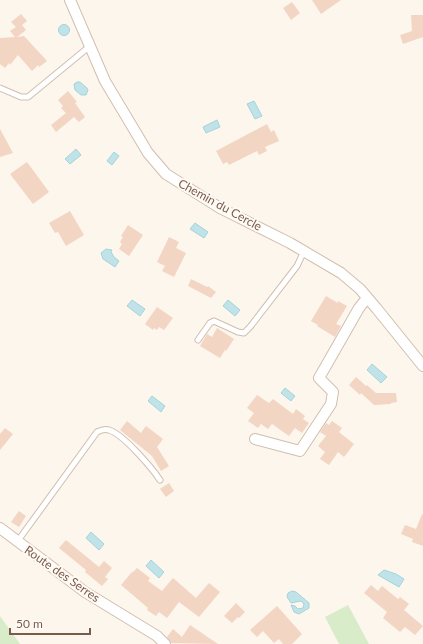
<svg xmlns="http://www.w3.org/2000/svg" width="423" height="644" viewBox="0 0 423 644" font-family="Lato,sans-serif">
<rect width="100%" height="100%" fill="#fdf6ec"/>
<g fill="#d8ecc9">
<polygon points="348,605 369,644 339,644 325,617"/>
<polygon points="0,616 20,644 0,644"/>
</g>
<g fill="#bfe3e8" stroke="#a5d3da">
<circle cx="64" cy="30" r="5.5"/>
<polygon points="77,82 80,82 87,88 88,90 86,95 81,95 75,90 74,84"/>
<polygon points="254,101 262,116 255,119 247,104"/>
<polygon points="217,120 220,127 206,133 203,127"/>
<polygon points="76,149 81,155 70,164 65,159"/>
<polygon points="114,152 119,156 112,165 107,161"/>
<polygon points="195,223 208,232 204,238 190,229"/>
<polygon points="106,249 112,250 111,252 114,257 119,261 115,267 103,259 101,253"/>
<polygon points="132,300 145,309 140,316 127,306"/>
<polygon points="228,300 240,310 235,316 223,306"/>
<polygon points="372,364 387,377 381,383 367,370"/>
<polygon points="285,388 295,396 291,401 281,393"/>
<polygon points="152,396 165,406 161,412 148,401"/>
<polygon points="91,532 104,544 99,550 86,538"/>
<polygon points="151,560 164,572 159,578 146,566"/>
<polygon points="384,570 396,574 404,579 399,587 378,575"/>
<polygon points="292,591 296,592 309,603 309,608 299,614 294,612 291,605 295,606 298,609 303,608 304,604 301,601 291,603 287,597 288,593"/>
</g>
<g fill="#f3d5c3">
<polygon points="312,0 341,0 321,14"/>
<polygon points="292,2 300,13 291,20 283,8"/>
<polygon points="21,14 27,21 22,25 26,30 17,37 24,36 47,61 39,67 38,65 32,71 18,55 10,65 9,63 5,68 0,64 0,38 15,37 10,31 16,27 11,22"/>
<polygon points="411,15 423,15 423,37 403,44 400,35 412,31"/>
<polygon points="68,91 77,102 75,103 85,117 79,122 74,117 56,132 51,125 66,113 61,108 63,106 58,100"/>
<polygon points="267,124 271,132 274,130 279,141 265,147 267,151 259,155 257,151 229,165 227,162 223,164 216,151"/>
<polygon points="0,129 13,153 0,157"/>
<polygon points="27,162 49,192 33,204 10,174"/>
<polygon points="70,211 84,235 66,246 58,232 55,233 49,223"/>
<polygon points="128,225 143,235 129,256 119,249 122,244 120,242 123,237 121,236"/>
<polygon points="169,237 179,242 176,248 186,253 174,277 162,271 165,266 157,262"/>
<polygon points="191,279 207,287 208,286 216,292 211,298 188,286"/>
<polygon points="326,296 338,303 338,301 347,306 336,324 341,326 335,337 317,326 318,325 311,321"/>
<polygon points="157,307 173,318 164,330 159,327 157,330 154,328 153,330 145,324"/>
<polygon points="217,328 234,339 226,351 225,350 220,358 200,346 207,334 212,337"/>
<polygon points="356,377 366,386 367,385 376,393 396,393 397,402 391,403 391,404 374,405 361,393 360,395 349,385"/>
<polygon points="257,395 269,403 273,399 293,414 296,409 305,416 303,419 309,423 302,433 295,428 289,436 272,424 268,429 261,424 258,428 248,421 254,413 247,408"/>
<polygon points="127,421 141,433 146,426 163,439 157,447 169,466 161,471 152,456 120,430"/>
<polygon points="332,421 342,428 339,432 354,444 344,457 338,452 329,465 320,459 325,452 318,446 326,436 320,432 326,423 329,425"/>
<polygon points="5,428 13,434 0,450 0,434"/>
<polygon points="169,483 174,491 166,497 160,489"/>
<polygon points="19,511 26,516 19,527 11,522"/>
<polygon points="422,514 423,515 423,546 412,542 413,539 401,534 405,525 416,529"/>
<polygon points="66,540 99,567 104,561 112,568 105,577 108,579 102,586 85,572 86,570 59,548"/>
<polygon points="137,568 150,578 148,581 162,591 173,578 196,598 209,583 220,592 199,617 179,602 167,618 159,612 156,616 147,610 148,608 121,585 132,572 133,572"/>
<polygon points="371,585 378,591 382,586 398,599 400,597 409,604 404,610 423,626 415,635 405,627 400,632 383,618 387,612 364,593"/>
<polygon points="236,603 245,612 239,618 238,617 232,623 224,616"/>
<polygon points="277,606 302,634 292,644 283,644 279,639 274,643 263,631 257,637 250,630"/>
<polygon points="190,625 218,644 171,643 167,637 173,629 182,637"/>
</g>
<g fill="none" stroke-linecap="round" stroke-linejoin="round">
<g stroke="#d1beb0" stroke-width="7">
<g id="lane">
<polyline points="0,88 21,97 28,97 90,46"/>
<polyline points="198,340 210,323 214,321 238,332 244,333 250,327 297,266 304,251"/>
<path d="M17,542L97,432C101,430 105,429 109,430C123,434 152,468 160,480"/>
</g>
</g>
<g stroke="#d1beb0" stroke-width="12">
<g id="street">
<polyline points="70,0 105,81 148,153 166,174 220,208 290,243 341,273 360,289 377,309 423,366"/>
<polyline points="255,439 300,451 331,404 333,392 319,378 359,308 367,298"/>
<polyline points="0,528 85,592 157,636 165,644"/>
</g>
</g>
<use href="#lane" stroke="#fff" stroke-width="5"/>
<use href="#street" stroke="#fff" stroke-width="10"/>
</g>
<g text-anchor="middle" stroke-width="4" stroke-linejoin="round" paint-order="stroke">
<g font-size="12" fill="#7a5c4d" stroke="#fffaf3">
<text transform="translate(220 205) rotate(29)" y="4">Chemin du Cercle</text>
<text transform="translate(62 574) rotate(35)" y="4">Route des Serres</text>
</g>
</g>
<path d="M10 628v6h80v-6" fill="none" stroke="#7a5c4d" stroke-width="2"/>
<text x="16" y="628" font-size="12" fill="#7a5c4d" stroke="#fffaf3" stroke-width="3" paint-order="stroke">50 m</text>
</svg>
